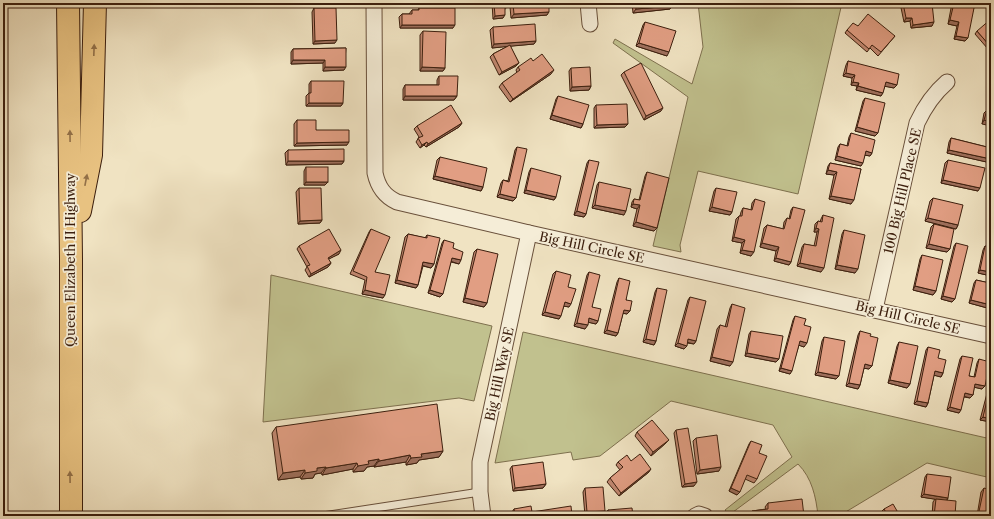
<svg xmlns="http://www.w3.org/2000/svg" width="994" height="519" viewBox="0 0 994 519" font-family="'Libre Caslon Text',serif">
<rect width="100%" height="100%" fill="#f0e3c2"/>
<filter id="stains"><feTurbulence type="fractalNoise" baseFrequency=".005" numOctaves="4"/><feColorMatrix values="0 0 0 0 .2 0 0 0 0 .09 0 0 0 0 .02 0 0 0 .5 -.17"/></filter>
<radialGradient id="worn" r=".72"><stop offset=".6" stop-color="#630" stop-opacity="0"/><stop offset="1" stop-color="#630" stop-opacity=".3"/></radialGradient>
<g fill="#c1c18e" stroke="#7e704e">
<polygon points="698,3 842,3 798,194 698,171 680,245 681,252 653,246 688,97 613,43 615,39 692,84 703,47"/>
<polygon points="271,275 492,326 474,401 459,398 263,422"/>
<path d="M523,332L991,439V478L927,463L839,516H818C816,497 812,478 798,464L729,515L725,510L792,457L773,425L671,401L600,456L573,460L571,452L495,463Z"/>
</g>
<g fill="none" stroke-linecap="round" stroke-linejoin="round">
<g stroke="#69503b" stroke-width="9">
<polyline id="lane" points="323,516 480,492"/>
</g>
<g stroke="#69503b" stroke-width="17">
<g id="street">
<path d="M374,3L375,173C378,187 384,196 397,202L529,233L991,336"/>
<polyline points="588,3 590,24"/>
<path d="M875,309L917,123C925,106 933,94 947,82"/>
<polyline points="483,516 480,492 480,462 529,233"/>
<polyline points="695,516 699,514 705,516"/>
</g>
</g>
<g stroke="#3c1f0e" stroke-width="24">
<g id="highway">
<polyline points="68,3 71,259 71,516"/>
<polyline points="80,211 91,155 95,3"/>
</g>
</g>
<use href="#lane" stroke="#f5edd7" stroke-width="7"/>
<use href="#street" stroke="#f5edd7" stroke-width="15"/>
<use href="#highway" stroke="#e8c281" stroke-width="22"/>
</g>
<g fill="#c28871" stroke="#3c1f0e">
<polygon points="321,3 346,3 344,7 321,8"/>
<polygon points="492,3 549,3 547,15 511,18 510,7 505,8 503,18 493,19"/>
<polygon points="632,3 672,3 670,9 633,13"/>
<polygon points="900,3 932,3 932,26 911,28 910,21 904,22"/>
<polygon points="952,3 975,3 965,41 954,39 957,26 948,24"/>
<polygon points="314,8 335,43 313,44 312,12"/>
<polygon points="419,8 453,28 400,28 399,17 402,14 409,14 412,10 418,10"/>
<polygon points="645,22 667,56 636,46 643,25"/>
<polygon points="858,26 895,36 878,56 870,48 867,52 845,33 847,30"/>
<polygon points="493,27 536,41 534,44 510,46 519,63 516,66 499,75 490,57 493,54 508,46 492,48 490,30"/>
<polygon points="423,31 445,68 443,71 420,71 420,35"/>
<polygon points="977,31 991,47 988,49 975,34"/>
<polygon points="346,48 344,70 323,71 323,63 291,64 291,52 293,49"/>
<polygon points="533,61 551,74 510,102 499,87 502,83 517,73 516,70 518,67"/>
<polygon points="848,61 897,85 894,88 885,86 881,96 856,90 857,86 851,85 852,78 843,76 846,65"/>
<polygon points="571,68 591,86 589,90 570,91 569,71"/>
<polygon points="624,72 661,111 644,120 621,75"/>
<polygon points="439,76 457,96 454,100 403,100 403,89 405,85 437,85 437,80"/>
<polygon points="311,81 343,103 341,106 306,106 306,96 309,93 309,84"/>
<polygon points="558,96 583,124 581,128 550,119 556,99"/>
<polygon points="865,98 875,136 855,131 863,101"/>
<polygon points="596,105 625,127 594,128 594,108"/>
<polygon points="987,110 991,111 982,124 984,113"/>
<polygon points="297,120 316,130 347,145 294,146 294,124"/>
<polygon points="462,123 459,127 426,147 424,145 420,148 416,142 419,137 414,129 417,126"/>
<polygon points="851,133 872,153 870,156 865,155 861,166 835,160 838,147 840,144 847,146 849,137"/>
<polygon points="951,138 991,148 991,163 947,153 949,142"/>
<polygon points="517,147 516,198 513,201 497,197 501,183 503,180 508,181 515,150"/>
<polygon points="288,150 344,161 342,164 286,165 285,153"/>
<polygon points="440,157 483,187 481,191 433,179 437,160"/>
<polygon points="589,160 586,214 584,217 574,215 587,163"/>
<polygon points="948,160 978,191 941,183 945,163"/>
<polygon points="830,163 861,169 851,204 829,199 834,175 826,174 828,166"/>
<polygon points="306,167 325,185 304,185 304,171"/>
<polygon points="531,168 556,197 554,200 524,193 529,172"/>
<polygon points="647,172 657,228 654,231 633,226 637,209 631,207 632,202 634,199 639,200 645,176"/>
<polygon points="599,182 624,215 592,208 597,185"/>
<polygon points="299,188 322,220 320,223 298,224 296,192"/>
<polygon points="716,188 732,212 730,215 709,211 714,191"/>
<polygon points="933,198 958,225 956,229 925,221 930,201"/>
<polygon points="755,199 751,256 740,253 742,243 732,241 736,219 739,216 740,216 741,212 743,208 751,210 752,203"/>
<polygon points="793,207 791,262 789,265 774,261 776,251 760,247 764,228 767,225 783,229 784,222 787,218 789,219 791,210"/>
<polygon points="823,215 821,272 797,266 802,247 804,244 814,246 817,232 814,232 815,224 818,221 820,222 821,219"/>
<polygon points="934,224 950,249 947,252 926,248 931,227"/>
<polygon points="371,229 375,272 383,298 362,294 365,280 350,274 369,232"/>
<polygon points="844,230 855,273 835,269 842,234"/>
<polygon points="408,234 425,238 427,235 434,264 431,268 423,266 418,285 416,288 395,283 405,237"/>
<polygon points="444,240 453,248 459,264 451,262 440,297 428,293 442,243"/>
<polygon points="956,243 952,302 941,299 954,246"/>
<polygon points="299,246 339,254 328,259 331,263 328,267 309,277 305,270 307,267 297,249"/>
<polygon points="985,246 991,248 991,276 978,273 983,250"/>
<polygon points="477,249 487,303 484,307 463,302 474,252"/>
<polygon points="922,255 936,291 933,295 913,290 920,259"/>
<polygon points="556,271 568,287 569,307 564,306 559,319 542,315 553,274"/>
<polygon points="589,272 592,307 598,321 596,324 588,322 585,329 574,326 587,275"/>
<polygon points="619,278 630,311 627,314 623,313 618,333 616,336 604,333 617,282"/>
<polygon points="991,278 991,309 969,303 974,283 976,280 989,283"/>
<polygon points="657,288 656,341 654,345 643,342 655,292"/>
<polygon points="690,297 696,341 694,344 687,343 684,349 675,346 688,300"/>
<polygon points="732,304 730,366 710,361 717,329 720,325 725,327 730,308"/>
<polygon points="795,316 804,325 804,347 799,345 790,374 779,371 793,320"/>
<polygon points="751,331 776,362 745,356 749,334"/>
<polygon points="860,331 870,336 872,366 869,369 864,368 860,385 858,389 846,386 858,335"/>
<polygon points="824,337 836,379 815,375 822,341"/>
<polygon points="899,342 910,384 907,388 888,383 897,346"/>
<polygon points="928,347 938,358 943,373 941,377 934,375 928,403 926,407 914,404 926,350"/>
<polygon points="962,356 969,376 974,377 977,363 979,359 985,386 982,389 974,387 973,395 970,398 964,397 959,413 947,410 960,359"/>
<polygon points="991,378 991,422 980,420"/>
<polygon points="276,427 443,451 439,457 419,460 417,463 406,465 406,462 374,467 374,466 367,467 364,471 353,472 353,469 322,475 321,473 315,474 313,478 301,479 300,477 278,480 272,433"/>
<polygon points="676,430 694,486 682,487 674,433"/>
<polygon points="637,432 666,443 651,456 635,436"/>
<polygon points="696,438 719,471 697,474 693,441"/>
<polygon points="751,441 759,453 757,479 754,483 745,479 737,495 729,491 749,444"/>
<polygon points="631,461 649,472 619,496 607,482 610,478 620,470 616,465 618,462"/>
<polygon points="512,466 546,484 543,488 513,491 510,469"/>
<polygon points="927,474 948,498 947,500 955,516 932,516 933,502 935,499 921,497 925,477"/>
<polygon points="585,488 603,514 585,516 583,492"/>
<polygon points="984,488 991,516 977,516 981,492"/>
<polygon points="768,503 804,516 750,516 750,514 752,511 766,509 765,507"/>
<polygon points="514,509 532,512 572,516 513,516 512,512"/>
<polygon points="884,509 900,516 884,516 881,512"/>
<polygon points="608,510 633,516 606,516 606,513"/>
</g>
<g fill="#9e6f5c" stroke="#3c1f0e">
<polygon points="346,4 344,7 321,8 324,5"/>
<polygon points="513,4 510,7 502,8 505,5"/>
<polygon points="672,6 670,9 633,13 636,9"/>
<polygon points="549,12 547,15 511,18 514,14"/>
<polygon points="505,15 503,18 493,19 495,16"/>
<polygon points="906,18 912,18 910,21 904,22"/>
<polygon points="950,20 959,22 957,26 948,24"/>
<polygon points="934,22 932,26 911,28 913,25"/>
<polygon points="402,25 455,25 453,28 400,28"/>
<polygon points="956,36 968,38 965,41 954,39"/>
<polygon points="337,40 335,43 313,44 315,41"/>
<polygon points="536,41 534,44 492,48 494,44"/>
<polygon points="639,43 669,52 667,56 636,46"/>
<polygon points="293,60 325,60 323,63 291,64"/>
<polygon points="519,63 516,66 499,75 502,72"/>
<polygon points="325,67 346,67 344,70 323,71"/>
<polygon points="422,67 445,68 443,71 420,71"/>
<polygon points="554,70 551,74 510,102 513,99"/>
<polygon points="846,73 855,75 852,78 843,76"/>
<polygon points="853,82 859,83 857,86 851,85"/>
<polygon points="886,82 897,85 894,88 883,86"/>
<polygon points="591,86 589,90 570,91 572,87"/>
<polygon points="858,86 883,93 881,96 856,90"/>
<polygon points="405,96 457,96 454,100 403,100"/>
<polygon points="309,103 343,103 341,106 306,106"/>
<polygon points="663,108 661,111 644,120 646,116"/>
<polygon points="552,115 583,124 581,128 550,119"/>
<polygon points="984,120 991,122 991,126 982,124"/>
<polygon points="462,123 459,127 426,147 428,144"/>
<polygon points="628,124 625,127 594,128 597,125"/>
<polygon points="857,127 878,133 875,136 855,131"/>
<polygon points="349,142 347,145 294,146 297,143"/>
<polygon points="427,142 424,145 420,148 422,145"/>
<polygon points="949,150 991,159 991,163 947,153"/>
<polygon points="866,151 872,153 870,156 864,155"/>
<polygon points="837,156 863,163 861,166 835,160"/>
<polygon points="288,161 344,161 342,164 286,165"/>
<polygon points="828,170 837,172 834,175 826,174"/>
<polygon points="435,176 483,187 481,191 433,179"/>
<polygon points="943,180 980,188 978,191 941,183"/>
<polygon points="306,182 328,182 325,185 304,185"/>
<polygon points="526,190 556,197 554,200 524,193"/>
<polygon points="500,194 516,198 513,201 497,197"/>
<polygon points="831,196 854,200 851,204 829,199"/>
<polygon points="633,204 640,205 637,209 631,207"/>
<polygon points="595,205 626,211 624,215 592,208"/>
<polygon points="712,207 732,212 730,215 709,211"/>
<polygon points="577,211 586,214 584,217 574,215"/>
<polygon points="928,218 958,225 956,229 925,221"/>
<polygon points="322,220 320,223 298,224 300,221"/>
<polygon points="636,222 657,228 654,231 633,226"/>
<polygon points="816,228 819,229 817,232 814,232"/>
<polygon points="734,237 745,240 742,243 732,241"/>
<polygon points="762,243 779,247 776,251 760,247"/>
<polygon points="929,244 950,249 947,252 926,248"/>
<polygon points="341,250 339,254 325,261 328,258"/>
<polygon points="742,250 754,252 751,256 740,253"/>
<polygon points="452,258 461,260 459,264 450,261"/>
<polygon points="776,258 791,262 789,265 774,261"/>
<polygon points="423,262 434,264 431,268 421,265"/>
<polygon points="331,263 328,267 309,277 311,274"/>
<polygon points="800,263 824,268 821,272 797,266"/>
<polygon points="837,265 858,269 855,273 835,269"/>
<polygon points="980,270 991,272 991,276 978,273"/>
<polygon points="397,280 418,285 416,288 395,283"/>
<polygon points="915,286 936,291 933,295 913,290"/>
<polygon points="365,290 385,295 383,298 362,294"/>
<polygon points="430,290 443,294 440,297 428,293"/>
<polygon points="943,296 955,299 952,302 941,299"/>
<polygon points="465,298 487,303 484,307 463,302"/>
<polygon points="971,300 991,305 991,309 969,303"/>
<polygon points="565,302 571,304 569,307 563,306"/>
<polygon points="624,310 630,311 627,314 621,313"/>
<polygon points="545,312 561,316 559,319 542,315"/>
<polygon points="589,318 598,321 596,324 587,322"/>
<polygon points="577,323 588,325 585,329 574,326"/>
<polygon points="607,330 618,333 616,336 604,333"/>
<polygon points="646,339 656,341 654,345 643,342"/>
<polygon points="688,339 696,341 694,344 686,342"/>
<polygon points="800,341 807,343 804,347 798,345"/>
<polygon points="678,343 687,346 684,349 675,346"/>
<polygon points="747,353 779,359 776,362 745,356"/>
<polygon points="712,357 733,362 730,366 710,361"/>
<polygon points="865,364 872,366 869,369 862,368"/>
<polygon points="781,368 792,371 790,374 779,371"/>
<polygon points="935,371 943,373 941,377 933,375"/>
<polygon points="818,372 839,376 836,379 815,375"/>
<polygon points="890,380 910,384 907,388 888,383"/>
<polygon points="849,383 860,385 858,389 846,386"/>
<polygon points="975,384 985,386 982,389 973,387"/>
<polygon points="965,393 973,395 970,398 963,396"/>
<polygon points="917,401 928,403 926,407 914,404"/>
<polygon points="950,407 961,410 959,413 947,410"/>
<polygon points="983,417 991,419 991,422 980,420"/>
<polygon points="669,440 666,443 651,456 653,452"/>
<polygon points="443,451 439,457 419,460 417,463 406,465 411,458 421,454"/>
<polygon points="410,455 406,462 374,467 379,461"/>
<polygon points="379,459 374,466 367,467 364,471 353,472 358,466 368,461"/>
<polygon points="357,463 353,469 322,475 326,468"/>
<polygon points="326,467 321,473 315,474 313,478 301,479 305,473 317,468"/>
<polygon points="721,467 719,471 697,474 700,470"/>
<polygon points="651,469 649,472 619,496 621,493"/>
<polygon points="305,470 300,477 278,480 283,473"/>
<polygon points="697,482 694,486 682,487 685,484"/>
<polygon points="546,484 543,488 513,491 515,488"/>
<polygon points="731,488 740,492 737,495 729,491"/>
<polygon points="924,494 948,498 946,501 921,497"/>
<polygon points="605,511 603,514 585,516 587,512"/>
</g>
<g fill="#e19e83" stroke="#3c1f0e">
<polygon points="324,3 346,3 346,4 324,5"/>
<polygon points="494,3 549,3 549,12 514,14 513,4 505,5 505,15 495,16"/>
<polygon points="635,3 672,3 672,6 636,9"/>
<polygon points="903,3 932,3 934,22 913,25 912,18 906,18"/>
<polygon points="954,3 975,3 968,38 956,36 959,22 950,20"/>
<polygon points="314,8 336,8 337,40 315,41"/>
<polygon points="419,8 455,8 455,25 402,25 402,14 412,14 412,10 419,10"/>
<polygon points="868,14 895,36 881,52 872,45 869,49 847,30 853,23 858,26"/>
<polygon points="991,19 991,46 990,46 977,31"/>
<polygon points="645,22 676,31 669,52 639,43"/>
<polygon points="535,24 536,41 494,44 493,27"/>
<polygon points="423,31 446,32 445,68 422,67"/>
<polygon points="510,45 519,63 502,72 493,54"/>
<polygon points="346,48 346,67 325,67 325,60 293,60 293,49"/>
<polygon points="542,54 554,70 513,99 502,83 520,70 518,67 531,58 533,61"/>
<polygon points="848,61 899,74 897,85 886,82 883,93 858,86 859,83 853,82 855,75 846,73"/>
<polygon points="641,63 663,108 646,116 624,72"/>
<polygon points="590,67 591,86 572,87 571,68"/>
<polygon points="439,76 458,76 457,96 405,96 405,85 439,85"/>
<polygon points="311,81 344,81 343,103 309,103 309,93 311,93"/>
<polygon points="558,96 589,105 583,124 552,115"/>
<polygon points="865,98 885,103 878,133 857,127"/>
<polygon points="627,104 628,124 597,125 596,105"/>
<polygon points="451,105 462,123 428,144 427,142 422,145 418,138 423,136 417,126"/>
<polygon points="987,110 991,111 991,122 984,120"/>
<polygon points="297,120 316,120 316,130 349,130 349,142 297,143"/>
<polygon points="851,133 875,140 872,153 866,151 863,163 837,156 840,144 848,146"/>
<polygon points="951,138 991,148 991,159 949,150"/>
<polygon points="517,147 527,149 516,198 500,194 503,180 509,182"/>
<polygon points="344,149 344,161 288,161 288,150"/>
<polygon points="440,157 487,168 483,187 435,176"/>
<polygon points="589,160 599,162 586,214 577,211"/>
<polygon points="948,160 985,168 980,188 943,180"/>
<polygon points="830,163 861,169 854,200 831,196 837,172 828,170"/>
<rect x="306" y="167" width="22" height="15"/>
<polygon points="531,168 561,176 556,197 526,190"/>
<polygon points="647,172 669,178 657,228 636,222 640,205 633,204 634,199 640,200"/>
<polygon points="599,182 631,189 626,211 595,205"/>
<polygon points="299,188 321,188 322,220 300,221"/>
<polygon points="716,188 737,192 732,212 712,207"/>
<polygon points="933,198 963,205 958,225 928,218"/>
<polygon points="755,199 765,202 754,252 742,250 745,240 734,237 739,216 742,216 743,208 752,210"/>
<polygon points="793,207 805,210 791,262 776,258 779,247 762,243 767,225 784,229 787,218 790,219"/>
<polygon points="823,215 834,218 824,268 800,263 804,244 816,246 819,229 816,228 818,221 822,222"/>
<polygon points="934,224 954,229 950,249 929,244"/>
<polygon points="329,229 341,250 328,258 331,263 311,274 307,266 310,265 299,246"/>
<polygon points="371,229 390,237 375,272 390,275 385,295 365,290 367,277 353,271"/>
<polygon points="844,230 865,235 858,269 837,265"/>
<polygon points="408,234 427,238 427,235 440,238 434,264 423,262 418,285 397,280"/>
<polygon points="444,240 454,243 453,248 463,252 461,260 452,258 443,294 430,290"/>
<polygon points="956,243 968,246 955,299 943,296"/>
<polygon points="985,246 991,248 991,272 980,270"/>
<polygon points="477,249 498,254 487,303 465,298"/>
<polygon points="922,255 943,260 936,291 915,286"/>
<polygon points="556,271 571,275 568,287 576,289 571,304 565,302 561,316 545,312"/>
<polygon points="589,272 600,275 592,307 601,309 598,321 589,318 588,325 577,323"/>
<polygon points="619,278 630,281 626,300 632,301 630,311 624,310 618,333 607,330"/>
<polygon points="991,279 991,305 971,300 976,280 990,283"/>
<polygon points="657,288 667,290 656,341 646,339"/>
<polygon points="690,297 706,301 696,341 688,339 687,346 678,343"/>
<polygon points="732,304 745,308 733,362 712,357 720,325 727,327"/>
<polygon points="795,316 806,319 804,325 811,327 807,343 800,341 792,371 781,368"/>
<polygon points="751,331 783,336 779,359 747,353"/>
<polygon points="860,331 871,334 870,336 878,338 872,366 865,364 860,385 849,383"/>
<polygon points="824,337 845,341 839,376 818,372"/>
<polygon points="899,342 918,346 910,384 890,380"/>
<polygon points="928,347 940,350 938,358 946,360 943,373 935,371 928,403 917,401"/>
<polygon points="962,356 973,358 969,376 975,377 979,359 990,362 985,386 975,384 973,395 965,393 961,410 950,407"/>
<polygon points="991,384 991,419 983,417"/>
<polygon points="437,404 443,451 421,454 422,457 411,458 410,455 379,461 379,459 368,461 369,464 358,466 357,463 326,468 326,467 317,468 317,471 305,473 305,470 283,473 276,427"/>
<polygon points="652,420 669,440 653,452 637,432"/>
<polygon points="688,428 697,482 685,484 676,430"/>
<polygon points="717,435 721,467 700,470 696,438"/>
<polygon points="751,441 762,445 759,453 767,456 757,479 747,475 740,492 731,488"/>
<polygon points="640,454 651,469 621,493 610,478 623,467 618,462 627,455 631,461"/>
<polygon points="543,462 546,484 515,488 512,466"/>
<polygon points="927,474 951,477 948,498 924,494"/>
<polygon points="603,487 605,511 587,512 585,488"/>
<polygon points="984,488 991,490 991,516 978,516"/>
<polygon points="802,499 804,516 753,516 752,511 768,509 768,503"/>
<polygon points="936,499 956,501 955,516 934,516"/>
<polygon points="893,504 900,516 888,516 884,509"/>
<polygon points="531,506 532,512 571,506 572,516 515,516 514,509"/>
<polygon points="632,508 633,516 609,516 608,510"/>
</g>
<defs><path id="oneway-solid" d="M-6-.8H1V-3.2L6.5 0L1 3.2V.8H-6Z"/></defs>
<g fill="#927048">
<use href="#oneway-solid" transform="translate(94 50) rotate(-88)"/>
<use href="#oneway-solid" transform="translate(70 136) rotate(-91)"/>
<use href="#oneway-solid" transform="translate(86 180) rotate(-79)"/>
<use href="#oneway-solid" transform="translate(70 477) rotate(-91)"/>
</g>
<g text-anchor="middle" stroke-width="3.5" stroke-linejoin="round" paint-order="stroke">
<g font-size="13" fill="#3c1f0e" stroke="#f5edd7">
<text transform="translate(902 191) rotate(-77)" y="5">100 Big Hill Place SE</text>
<text transform="translate(592 247) rotate(12)" y="5">Big Hill Circle SE</text>
<text transform="translate(70 260) rotate(-90)" y="5">Queen Elizabeth II Highway</text>
<text transform="translate(908 317) rotate(13)" y="5">Big Hill Circle SE</text>
<text transform="translate(499 374) rotate(-78)" y="5">Big Hill Way SE</text>
</g>
</g>
<rect width="994" height="519" fill="none" stroke="#f0e3c2" stroke-width="16"/>
<rect x="4" y="4" width="986" height="511" fill="none" stroke="#3c1f0e" stroke-width="2"/>
<rect x="8" y="8" width="978" height="503" fill="none" stroke="#3c1f0e"/>
<rect width="100%" height="100%" filter="url(#stains)"/>
<rect width="100%" height="100%" fill="url(#worn)"/>
</svg>
